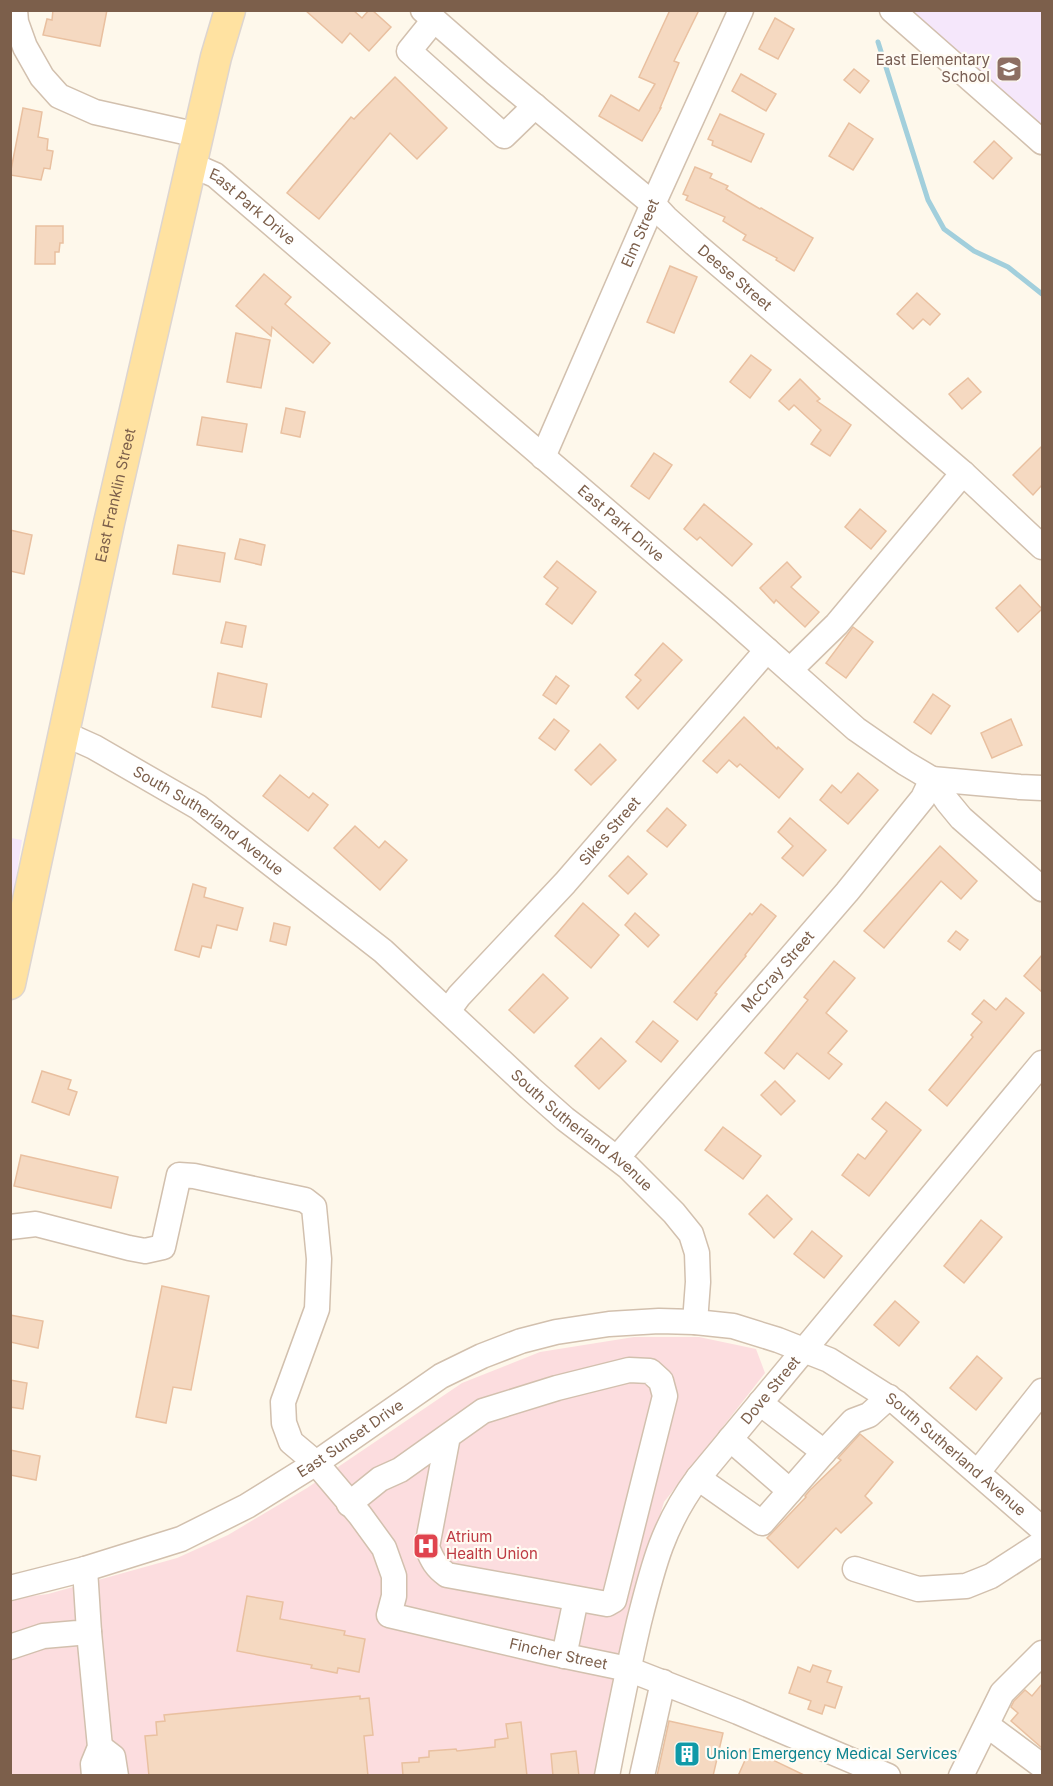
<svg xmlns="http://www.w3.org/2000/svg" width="1053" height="1786" viewBox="0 0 1053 1786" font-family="Inter,sans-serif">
<rect width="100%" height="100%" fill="#fef8eb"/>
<g fill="#f5e7fb">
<polygon points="909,11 1042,11 1042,128"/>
<polygon points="11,838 22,840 11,911"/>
</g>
<polygon fill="#fcdddf" points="634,1337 699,1337 756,1349 765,1373 664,1502 630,1613 595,1775 11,1775 10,1599 48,1594 177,1558 228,1535 307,1488 462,1383 540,1352"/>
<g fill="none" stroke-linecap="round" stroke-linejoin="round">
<polyline stroke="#a2cfdc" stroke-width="5" points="878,42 928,200 944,229 974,251 1008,267 1042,294"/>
</g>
<g fill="#f5d9c1" stroke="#e9c0a0" stroke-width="1.5">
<polygon points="53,10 107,10 100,46 43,35 47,19 52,20"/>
<polygon points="305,10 353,10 362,18 369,10 372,10 391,27 369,51 350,33 342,43"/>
<polygon points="670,10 699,10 674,61 679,63 660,108 661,108 642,141 599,116 611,95 639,111 655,84 639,77"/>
<polygon points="775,18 794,29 778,59 759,49"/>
<polygon points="854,69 869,81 860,93 844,80"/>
<polygon points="741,74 776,94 766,111 732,91"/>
<polygon points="395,77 447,128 417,159 390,133 319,219 287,193 351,117 354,119"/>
<polygon points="23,108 42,112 38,137 48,139 47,150 53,151 50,169 44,168 41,180 10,175"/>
<polygon points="720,114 764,134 751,162 712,145 713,141 708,139"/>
<polygon points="849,123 873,139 853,170 829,156"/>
<polygon points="994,141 1012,158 993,179 974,162"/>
<polygon points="695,167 712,174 710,178 728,186 726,189 760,209 761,208 813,238 794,271 776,260 777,258 743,240 746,235 723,221 725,217 686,200 688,196 683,194"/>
<polygon points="36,226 63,226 63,243 60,243 59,252 55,252 55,264 35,264"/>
<polygon points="670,266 697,277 674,333 647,322"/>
<polygon points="264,274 291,297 285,304 330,343 313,363 272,327 271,336 236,306"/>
<polygon points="917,293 940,314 930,325 923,319 913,329 897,314"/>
<polygon points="236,333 270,340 261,388 227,382"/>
<polygon points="751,355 771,370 750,398 730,382"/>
<polygon points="968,378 981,392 962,409 949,394"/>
<polygon points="800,379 820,399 817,401 851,425 830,456 811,444 821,430 794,405 789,410 779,401"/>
<polygon points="286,408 305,412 300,437 281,433"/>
<polygon points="202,417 247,424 242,452 197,445"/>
<polygon points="1042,446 1042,485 1033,495 1013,475"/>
<polygon points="654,453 672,465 649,499 631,486"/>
<polygon points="704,504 752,544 732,566 700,537 697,540 684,529"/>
<polygon points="860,509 886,531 871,549 845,527"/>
<polygon points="10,530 32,535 24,574 10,571"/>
<polygon points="240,539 265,545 261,565 235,559"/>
<polygon points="178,545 225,553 220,582 173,574"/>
<polygon points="557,561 596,592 572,624 546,604 558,588 544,577"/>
<polygon points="787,562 801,577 791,587 819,612 805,627 776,600 774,603 760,588"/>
<polygon points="1020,585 1042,609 1018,632 996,608"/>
<polygon points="226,622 246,626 242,647 221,643"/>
<polygon points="853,627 873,642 846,678 826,663"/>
<polygon points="663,643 682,660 638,709 626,697 641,680 635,675"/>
<polygon points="218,673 267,684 261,717 212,707"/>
<polygon points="556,676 569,686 556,704 543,695"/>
<polygon points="933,694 950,706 931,734 914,722"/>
<polygon points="744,717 777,749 778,747 803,769 779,798 740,764 737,767 729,760 717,773 703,761"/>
<polygon points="554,719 569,731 555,750 539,738"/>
<polygon points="1011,719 1022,745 992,758 981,733"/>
<polygon points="600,744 616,760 591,785 575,770"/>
<polygon points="858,773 878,790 848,824 820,800 832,785 841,793"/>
<polygon points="280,775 309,798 313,793 328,805 308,831 263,796"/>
<polygon points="667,808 686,825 667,847 647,831"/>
<polygon points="790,818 826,850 803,876 782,858 793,846 778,832"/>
<polygon points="355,826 379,848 385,841 407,860 380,890 334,848"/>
<polygon points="940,846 977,881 961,899 941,881 884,948 864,931"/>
<polygon points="628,856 647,874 628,894 609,876"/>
<polygon points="193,884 206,888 204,897 243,908 237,930 217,925 211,948 202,946 199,957 175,950"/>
<polygon points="583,903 619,935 591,968 555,936"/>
<polygon points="761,904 776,916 745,955 746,956 715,993 717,994 697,1020 674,1002 750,913 752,915"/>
<polygon points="635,913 659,935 648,947 625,925"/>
<polygon points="274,923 290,927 286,945 270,941"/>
<polygon points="956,931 968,940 960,950 948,941"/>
<polygon points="1042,955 1042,992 1024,976"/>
<polygon points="834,961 855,978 826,1013 847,1031 828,1053 842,1064 829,1079 797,1053 784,1069 765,1053 808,1000 804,997"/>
<polygon points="543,974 568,998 534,1033 509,1010"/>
<polygon points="1006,998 1024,1013 947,1106 929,1090 973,1037 971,1035 982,1022 972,1014 984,1000 996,1010"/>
<polygon points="653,1021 678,1041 661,1062 636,1042"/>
<polygon points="601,1038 626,1061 599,1089 575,1066"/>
<polygon points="42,1071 71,1080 68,1089 77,1092 69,1115 32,1102"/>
<polygon points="775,1081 795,1101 781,1115 761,1095"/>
<polygon points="886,1102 921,1130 869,1196 842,1175 858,1154 865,1159 887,1131 872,1119"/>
<polygon points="723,1127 761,1156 743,1179 705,1150"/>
<polygon points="21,1155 118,1177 111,1208 14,1186"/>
<polygon points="767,1195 792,1219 774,1238 749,1214"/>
<polygon points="981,1220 1002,1237 964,1283 944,1266"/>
<polygon points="812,1231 842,1256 824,1278 794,1254"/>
<polygon points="162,1286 209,1296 191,1390 173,1387 166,1423 136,1417"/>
<polygon points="895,1301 919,1322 899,1346 874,1325"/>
<polygon points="10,1315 43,1321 38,1348 10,1342"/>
<polygon points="977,1356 1002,1378 976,1410 950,1388"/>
<polygon points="10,1380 27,1383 23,1409 10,1407"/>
<polygon points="860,1434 893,1462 865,1496 872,1503 841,1533 836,1528 798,1568 767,1538 806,1497 805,1496 810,1490 841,1460 838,1458"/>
<polygon points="10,1450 40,1456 36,1480 10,1475"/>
<polygon points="247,1596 283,1602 280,1619 345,1631 344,1635 365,1639 359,1672 338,1668 337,1673 311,1668 312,1665 237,1651"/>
<polygon points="813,1665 831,1671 827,1682 842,1687 835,1708 825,1705 822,1714 808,1709 811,1701 789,1693 798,1667 810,1672"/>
<polygon points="1042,1684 1042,1748 1011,1721 1018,1713 1011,1707 1014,1701 1025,1690 1032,1696"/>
<polygon points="360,1696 360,1699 369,1698 373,1735 364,1736 368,1776 149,1776 145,1736 157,1735 156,1722 165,1721 164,1715"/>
<polygon points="669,1721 723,1733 713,1776 657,1776"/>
<polygon points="521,1722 527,1776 403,1776 402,1763 419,1762 419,1758 429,1757 429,1751 456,1749 457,1751 495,1747 495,1740 508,1738 506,1724"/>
<polygon points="750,1749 806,1776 738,1776"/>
<polygon points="576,1751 579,1776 553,1776 551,1754"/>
</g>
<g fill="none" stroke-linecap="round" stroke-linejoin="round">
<g stroke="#d2c0ae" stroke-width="27">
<g id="minor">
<polyline points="15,10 16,22 25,47 42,77 59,96 95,112 198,135"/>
<path id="s1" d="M423,10L495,73L653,204L666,218L695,244L963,473L1042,547"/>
<polyline points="892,10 1042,142"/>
<polyline points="434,20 409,51 504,136 535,106"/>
<path id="s2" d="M192,165L215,175L723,611L856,729L905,763L932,779L947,801L961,818L1042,889"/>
<path id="s3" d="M543,457L653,204L741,10"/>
<polyline points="790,670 837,624 963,473"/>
<path id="s4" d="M65,734L94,747L198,807L383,951L530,1088L565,1119L628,1167L674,1213L691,1234L697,1253L698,1282L695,1322"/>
<path id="s5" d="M448,1011L459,996L565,883L767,650"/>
<path id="s6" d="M617,1158L847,892L923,798L932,779L1020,787L1042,788"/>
<path id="s7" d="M10,1227L36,1224L129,1248L145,1251L163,1247L179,1175L194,1176L305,1200L314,1207L319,1259L317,1309L283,1402L284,1423L291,1442L316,1463L360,1515L384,1548L394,1576V1596L389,1615L551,1653L628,1669L738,1712L888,1776"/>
<polyline points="760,1403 824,1452"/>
<polyline points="730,1439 790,1491"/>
<polyline points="978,1472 1042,1391"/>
<polyline points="698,1478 762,1523 824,1452 853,1421 869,1415 889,1397"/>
<path d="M349,1504L380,1479L400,1470L483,1411L557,1388L629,1370L650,1371L661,1381L665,1396L614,1600L607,1604L447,1575C436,1567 432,1560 427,1547L448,1436"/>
<polyline points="855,1569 918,1589 966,1586 991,1576 1042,1543"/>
<path id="s8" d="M10,1588L85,1569L181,1539L247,1506L316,1463L441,1376L482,1356L521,1341L556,1332L609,1324L659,1321L695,1322L733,1326L778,1340L829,1360L897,1403L1042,1529"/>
<polyline points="89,1632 100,1747 93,1764 94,1776"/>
<polyline points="10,1647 43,1636 89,1632 85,1569"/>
<polyline points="564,1656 576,1599"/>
<polyline points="987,1725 1042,1766"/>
<polyline points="100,1747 113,1757 116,1776"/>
<path id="s9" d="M607,1776C617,1724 627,1673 639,1622C653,1566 663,1525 698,1478L1042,1063"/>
<polyline points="642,1776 663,1682"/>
<polyline points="961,1776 1002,1693 1042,1653"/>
</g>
</g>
<g stroke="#ddd5d0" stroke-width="33">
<g id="major">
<path id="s10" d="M10,984L109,523L216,57L230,10"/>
</g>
</g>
<use href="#minor" stroke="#fff" stroke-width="24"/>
<use href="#major" stroke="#ffe2a1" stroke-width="30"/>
</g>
<defs>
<g id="school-square" transform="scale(1.35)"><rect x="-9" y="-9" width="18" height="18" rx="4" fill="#8d6e63" stroke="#fffbf3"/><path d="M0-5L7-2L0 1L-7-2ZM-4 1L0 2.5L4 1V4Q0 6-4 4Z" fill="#fff"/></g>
<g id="hospital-square" transform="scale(1.35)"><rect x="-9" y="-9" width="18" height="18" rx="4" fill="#e0444e" stroke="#fffbf3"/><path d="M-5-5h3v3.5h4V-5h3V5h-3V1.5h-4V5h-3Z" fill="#fff"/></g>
<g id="building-square" transform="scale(1.35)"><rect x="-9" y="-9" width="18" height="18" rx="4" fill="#0f9aa8" stroke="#fffbf3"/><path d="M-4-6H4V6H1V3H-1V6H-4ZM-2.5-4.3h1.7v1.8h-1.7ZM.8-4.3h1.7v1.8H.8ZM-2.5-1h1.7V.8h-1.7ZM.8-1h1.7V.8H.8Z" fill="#fff"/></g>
</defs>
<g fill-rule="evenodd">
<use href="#school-square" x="1009" y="69"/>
<use href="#hospital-square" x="426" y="1546"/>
<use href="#building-square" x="687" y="1754"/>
</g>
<g text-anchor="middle" stroke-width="4.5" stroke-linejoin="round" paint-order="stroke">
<g font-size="15" fill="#785e54" stroke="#fffbf3" text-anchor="end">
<text x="990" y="65">East Elementary<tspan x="990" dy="17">School</tspan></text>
</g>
<g font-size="15" fill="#7c5f4b" stroke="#fffbf3">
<text dy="5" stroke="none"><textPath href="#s2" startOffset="74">East Park Drive</textPath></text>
<text dy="5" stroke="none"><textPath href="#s3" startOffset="244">Elm Street</textPath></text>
<text dy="5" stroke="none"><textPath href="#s1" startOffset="411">Deese Street</textPath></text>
<text dy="5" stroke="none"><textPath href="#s10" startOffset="500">East Franklin Street</textPath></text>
<text dy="5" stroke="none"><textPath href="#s2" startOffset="560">East Park Drive</textPath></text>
<text dy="5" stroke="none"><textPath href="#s4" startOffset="168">South Sutherland Avenue</textPath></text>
<text dy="5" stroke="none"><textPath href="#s5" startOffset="242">Sikes Street</textPath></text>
<text dy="5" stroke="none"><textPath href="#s6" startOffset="246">McCray Street</textPath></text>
<text dy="5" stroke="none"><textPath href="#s4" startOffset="654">South Sutherland Avenue</textPath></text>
<text dy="5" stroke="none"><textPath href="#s9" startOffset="428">Dove Street</textPath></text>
<text dy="5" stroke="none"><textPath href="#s8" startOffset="375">East Sunset Drive</textPath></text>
<text dy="5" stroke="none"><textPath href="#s8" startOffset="1047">South Sutherland Avenue</textPath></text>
<text dy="5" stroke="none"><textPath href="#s7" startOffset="998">Fincher Street</textPath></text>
</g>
<g font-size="15" fill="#be3a42" stroke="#fffbf3" text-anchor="start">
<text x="446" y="1542">Atrium<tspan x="446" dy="17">Health Union</tspan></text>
</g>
<g font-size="15" fill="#0d838f" stroke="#fffbf3" text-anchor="start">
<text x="706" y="1759">Union Emergency Medical Services</text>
</g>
</g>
<rect width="1053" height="1786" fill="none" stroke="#7c5f4b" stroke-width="24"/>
</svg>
